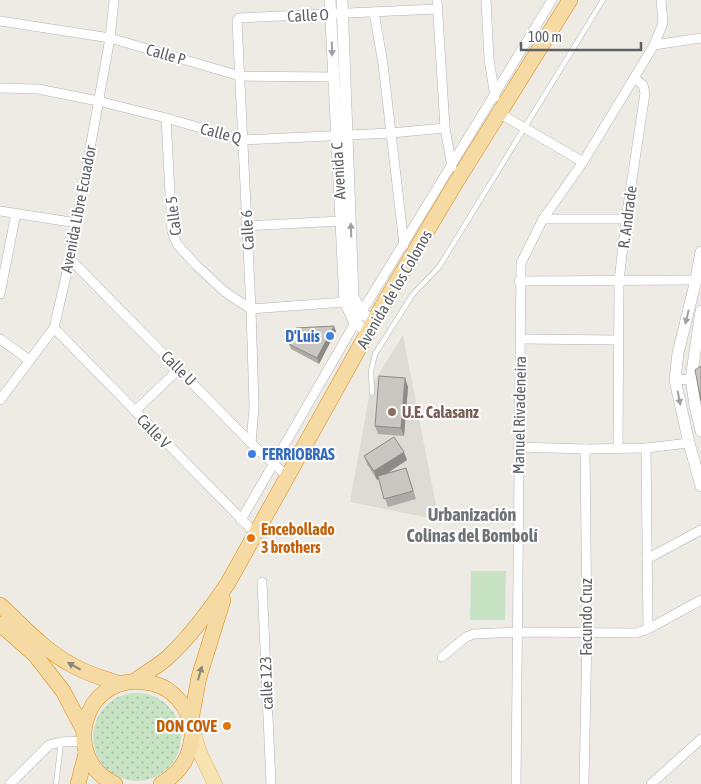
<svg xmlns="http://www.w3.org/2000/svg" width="701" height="784" viewBox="0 0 701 784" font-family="'Asap Condensed',sans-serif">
<defs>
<pattern id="park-dots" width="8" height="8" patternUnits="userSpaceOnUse" patternTransform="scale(1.25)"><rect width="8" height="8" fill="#c8e3c4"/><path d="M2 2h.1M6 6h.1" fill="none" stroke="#a6bba3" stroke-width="1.8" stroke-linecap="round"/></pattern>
</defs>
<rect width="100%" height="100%" fill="#eeebe5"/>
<polygon fill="#dedad4" points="403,335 423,439 439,520 350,502 371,386"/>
<circle fill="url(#park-dots)" cx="137" cy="737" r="44"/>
<polygon fill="#c8e3c4" points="471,571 506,571 505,620 470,620"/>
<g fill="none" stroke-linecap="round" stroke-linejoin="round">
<g stroke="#b0b3b6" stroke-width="5.5">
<g id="service">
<polyline points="372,393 371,371 375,354 413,294 439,267 603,0"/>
<polyline points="56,784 61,742"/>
</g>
</g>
<g stroke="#b0b3b6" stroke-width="10">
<g id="minor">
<polyline points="437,0 445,128 452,167"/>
<polyline points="486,0 489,59 495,97"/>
<polyline points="374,12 383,64 404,245"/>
<polyline points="0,21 110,38 240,76 333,77"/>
<polyline points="654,45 701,38"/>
<polyline points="0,88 38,89 98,101 166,118 242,140 391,133 445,128"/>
<polyline points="498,109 499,113 583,162"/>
<polyline points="166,118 172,231 177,244 196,265 225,292 251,309 345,302"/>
<polyline points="0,211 77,223"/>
<polyline points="543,219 626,219"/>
<polyline points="246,226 341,221"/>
<polyline points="70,259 251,443 288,477"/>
<polyline points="519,281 696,280"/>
<polyline points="0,294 16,213"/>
<polyline points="54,328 255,533"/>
<polyline points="0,339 29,360"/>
<polyline points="520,339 618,340"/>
<polyline points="675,380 691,379 701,372"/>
<polyline points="0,400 54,328 70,259 110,38 114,0"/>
<polyline points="135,411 179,369"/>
<polyline points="251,443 254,407 251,309 237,21 239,18 437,9"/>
<polyline points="518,447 585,449 646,448 689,443"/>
<polyline points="618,448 619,281 626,219 645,93 643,85 634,78"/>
<polyline points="646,448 648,629"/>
<polyline points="241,520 355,323 552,0"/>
<polyline points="647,559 701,530"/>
<polyline points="262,582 271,784"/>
<polyline points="442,657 466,637 474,634 518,632 636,633 648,629 701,600"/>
<polyline points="10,784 49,745 61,742 84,741"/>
<polyline points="516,784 521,263 543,219 583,162 654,45 663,23 661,0"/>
<polyline points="584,784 587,634 585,449"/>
<polyline points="651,784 701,739"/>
</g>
</g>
<g stroke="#b0b3b6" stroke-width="12">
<g id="tertiary">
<polyline points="330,0 345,302 355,323 369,332"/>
<polyline points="342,0 353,297 362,313 375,322"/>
<polyline points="701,252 696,280 678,353 675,380 689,443 701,486"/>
<polyline points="701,311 691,379 695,405 701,431"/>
</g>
</g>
<g stroke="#e6b467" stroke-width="15">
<polyline id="primary" points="193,731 200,753 215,784"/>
</g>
<g stroke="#e08913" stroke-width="16">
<g id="trunk">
<path d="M0,605C23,626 45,651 72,665C87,674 103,678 120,684"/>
<polyline points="0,624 35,655 63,691 83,729"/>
<path d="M135,681C145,673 157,667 167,658C191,636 210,610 228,583L387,298L455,184L570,0"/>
<polyline points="191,720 199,677 223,600"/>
<polyline points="78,784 86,753"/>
<path d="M115,784C60,758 83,675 143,682C157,683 168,688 177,698C186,708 193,722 192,736C190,758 180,773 161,784"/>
</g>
</g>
<use href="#service" stroke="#fff" stroke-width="4.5"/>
<use href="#minor" stroke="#fff" stroke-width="9"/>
<use href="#tertiary" stroke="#fff" stroke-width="11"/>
<use href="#primary" stroke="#f8e4b0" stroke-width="14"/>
<use href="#trunk" stroke="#f6daa3" stroke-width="15"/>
</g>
<g fill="#aeaaa7">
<polygon points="336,331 319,364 291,349 289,344"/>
<polygon points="408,387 404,436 378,434 375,426"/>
<polygon points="364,456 407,460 387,473 406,468 416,499 388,507 379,479 377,480 367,464"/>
</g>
<g fill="#8d8b88">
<polygon points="334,326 336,331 319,364 317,358"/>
<polygon points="405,378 408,387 404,436 401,428"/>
<polygon points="404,452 407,460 377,480 374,471"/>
</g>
<g fill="#cac6c2" stroke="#8d8b88">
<polygon points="334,326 317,358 289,344 296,328"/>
<polygon points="701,366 701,401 695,370"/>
<polygon points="379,376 405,378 401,428 375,426"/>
<polygon points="394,437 404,452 374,471 364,456"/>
<polygon points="406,468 413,491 384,499 378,476"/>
</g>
<defs><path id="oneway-solid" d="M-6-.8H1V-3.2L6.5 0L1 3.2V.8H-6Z" transform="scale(1.25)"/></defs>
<g fill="#9ea0a2">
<use href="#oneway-solid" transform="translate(332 49) rotate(88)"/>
<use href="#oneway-solid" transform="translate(351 230) rotate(-92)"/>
<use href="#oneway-solid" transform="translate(687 317) rotate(104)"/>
<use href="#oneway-solid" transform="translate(679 398) rotate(79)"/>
</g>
<g fill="#8b8577">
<use href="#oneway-solid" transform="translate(74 666) rotate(-151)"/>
<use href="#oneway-solid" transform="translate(200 673) rotate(-74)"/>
</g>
<g fill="#3f7fe0" stroke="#fff" stroke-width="2">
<circle cx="330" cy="336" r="5"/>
<circle cx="252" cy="454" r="5"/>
</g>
<circle fill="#8d6e63" stroke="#fff" stroke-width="2" cx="392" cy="412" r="5"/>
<g fill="#e8710a" stroke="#fff" stroke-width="2">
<circle cx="251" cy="538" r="5"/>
<circle cx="227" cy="726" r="5"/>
</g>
<g text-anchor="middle" stroke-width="4" stroke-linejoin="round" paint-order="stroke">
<g font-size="16" fill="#5d6164" stroke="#fff">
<text transform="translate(308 15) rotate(-3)" y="6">Calle O</text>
<text transform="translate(166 54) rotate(16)" y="6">Calle P</text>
<text transform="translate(221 133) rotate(15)" y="6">Calle Q</text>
<text transform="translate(338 171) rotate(-93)" y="6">Avenida C</text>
<text transform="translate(78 209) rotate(-79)" y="6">Avenida Libre Ecuador</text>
<text transform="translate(173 216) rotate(-97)" y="6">Calle 5</text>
<text transform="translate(627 217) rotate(-83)" y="6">R. Andrade</text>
<text transform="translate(247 230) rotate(-93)" y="6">Calle 6</text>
<text transform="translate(394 289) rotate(-60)" y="6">Avenida de los Colonos</text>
<text transform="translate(179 368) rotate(45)" y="6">Calle U</text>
<text transform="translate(519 415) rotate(-89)" y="6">Manuel Rivadeneira</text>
<text transform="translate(154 431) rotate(46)" y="6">Calle V</text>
<text transform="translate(586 617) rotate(-90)" y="6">Facundo Cruz</text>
<text transform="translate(266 683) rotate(-92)" y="6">calle 123</text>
</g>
<g font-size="16" font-weight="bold" fill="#366cbe" stroke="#fff" text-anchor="end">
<text x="320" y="342">D'Luis</text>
<text x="262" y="460" text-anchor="start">FERRIOBRAS</text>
</g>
<g font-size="16" font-weight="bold" fill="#785e54" stroke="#fff" text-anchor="start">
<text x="402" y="418">U.E. Calasanz</text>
</g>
<g font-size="16" font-weight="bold" fill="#c56008" stroke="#fff" text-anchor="start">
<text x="261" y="535">Encebollado<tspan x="261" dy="18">3 brothers</tspan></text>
<text x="217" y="732" text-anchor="end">DON COVE</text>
</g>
<g font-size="18" font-weight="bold" fill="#6e7376" stroke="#fff">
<text x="472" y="521">Urbanización<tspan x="472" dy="21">Colinas del Bombolí</tspan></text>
</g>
</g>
<path d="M521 42v8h120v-8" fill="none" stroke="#5d6164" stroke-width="2.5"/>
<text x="528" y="42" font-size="15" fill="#5d6164" stroke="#ffffff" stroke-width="4" paint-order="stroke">100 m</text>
</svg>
